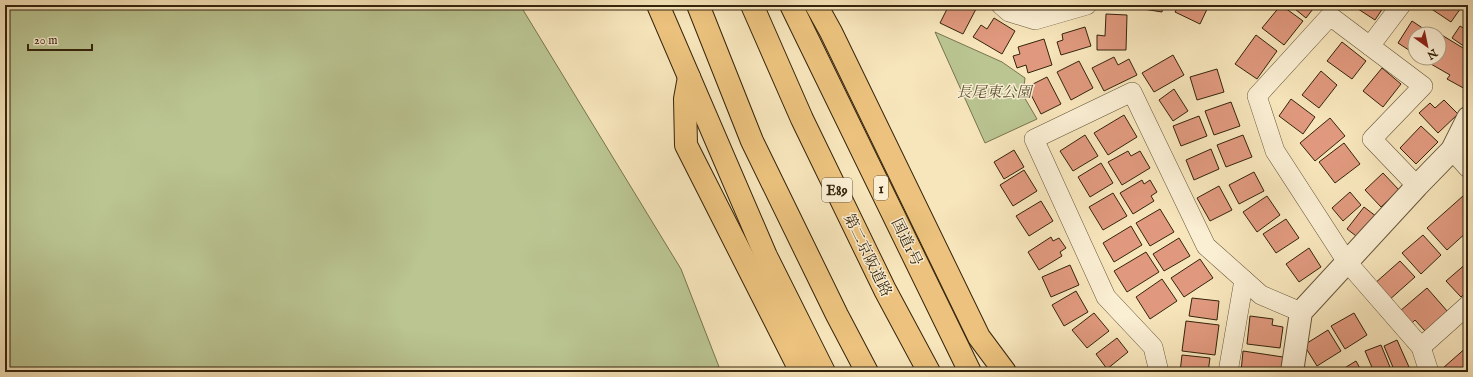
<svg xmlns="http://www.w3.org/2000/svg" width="1473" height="377" viewBox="0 0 1473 377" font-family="'IM FELL English','Noto Serif JP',serif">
<rect width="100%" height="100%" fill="#f7e5bb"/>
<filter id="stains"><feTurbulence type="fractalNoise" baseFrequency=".005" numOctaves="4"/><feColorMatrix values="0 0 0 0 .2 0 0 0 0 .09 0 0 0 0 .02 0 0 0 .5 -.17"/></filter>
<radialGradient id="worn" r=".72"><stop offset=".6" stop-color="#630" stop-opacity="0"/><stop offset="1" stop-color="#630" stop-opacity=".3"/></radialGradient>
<g fill="#bac592" stroke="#77744f">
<polygon points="5,5 520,5 681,269 721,372 5,372"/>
<polygon points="935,32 1002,62 1025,78 1023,95 1037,119 985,143"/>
</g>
<g fill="#e0997e" stroke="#34240c">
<polygon points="949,5 968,5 976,9 963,34 940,23"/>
<polygon points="1137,5 1163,5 1162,12 1137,8"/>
<polygon points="1179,5 1209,5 1200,24 1175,12"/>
<polygon points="1281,5 1303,21 1284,45 1262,28"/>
<polygon points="1290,5 1316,5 1306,18"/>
<polygon points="1357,5 1385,5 1375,20 1355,7"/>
<polygon points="1432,5 1463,5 1451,22 1430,8"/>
<polygon points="1106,14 1127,15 1126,50 1097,50 1097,35 1105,36"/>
<polygon points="994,18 1015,31 1002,54 973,37 981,25 987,29"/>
<polygon points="1412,21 1430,33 1429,34 1415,34 1415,54 1398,43"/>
<polygon points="1460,26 1468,31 1468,49 1452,38"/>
<polygon points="1085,27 1091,46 1061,55 1057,42 1063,40 1062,34"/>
<polygon points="1440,34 1468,51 1468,88 1467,90 1447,79 1450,75 1424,60 1425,58 1439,58"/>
<polygon points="1256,35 1277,51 1257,79 1235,64"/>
<polygon points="1044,39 1052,65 1028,73 1026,65 1017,68 1013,56 1020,54 1018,47"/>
<polygon points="1342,42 1366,61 1352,79 1327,61"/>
<polygon points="1173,55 1184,75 1154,92 1142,73"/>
<polygon points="1114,57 1118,65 1129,59 1137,75 1104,91 1092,68"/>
<polygon points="1079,61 1093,88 1071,100 1057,72"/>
<polygon points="1382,68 1401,84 1383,107 1363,91"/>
<polygon points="1217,69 1224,92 1197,100 1190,77"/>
<polygon points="1321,71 1337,85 1319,108 1302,95"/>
<polygon points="1047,77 1061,104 1041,114 1027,87"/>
<polygon points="1174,89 1188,111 1173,121 1159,100"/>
<polygon points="1291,99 1315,117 1303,134 1279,116"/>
<polygon points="1444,100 1458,114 1438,133 1419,113 1430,103 1435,108"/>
<polygon points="1231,102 1240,126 1214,135 1205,111"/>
<polygon points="1124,115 1137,137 1108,155 1094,133"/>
<polygon points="1199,116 1207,136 1181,146 1173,126"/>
<polygon points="1330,118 1345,136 1315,161 1300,143"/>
<polygon points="1421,126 1438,142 1416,164 1400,148"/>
<polygon points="1085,135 1098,156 1073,171 1060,151"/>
<polygon points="1243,135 1252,157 1226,167 1217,145"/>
<polygon points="1344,143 1360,164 1335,183 1319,162"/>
<polygon points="1211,149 1219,169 1194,180 1186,160"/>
<polygon points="1014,150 1024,167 1004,179 994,162"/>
<polygon points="1128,151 1131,156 1140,151 1150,168 1122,185 1108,162"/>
<polygon points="1101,163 1113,183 1090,197 1078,177"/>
<polygon points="1024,170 1037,191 1013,206 1000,185"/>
<polygon points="1254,172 1264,191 1239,204 1229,185"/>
<polygon points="1383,173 1399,190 1381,207 1365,190"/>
<polygon points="1142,180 1144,184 1150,180 1157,192 1151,196 1154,201 1133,214 1120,193"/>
<polygon points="1219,186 1232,210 1210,221 1197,198"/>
<polygon points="1350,192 1361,205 1343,221 1332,208"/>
<polygon points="1113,193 1127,216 1103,230 1089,207"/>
<polygon points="1267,196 1280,215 1257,232 1243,212"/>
<polygon points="1463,196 1468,202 1468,214 1465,217 1468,220 1468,231 1447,250 1427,228"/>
<polygon points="1041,201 1053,221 1029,236 1016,216"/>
<polygon points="1364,207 1377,217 1360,239 1347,229"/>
<polygon points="1160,209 1174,232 1150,246 1136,223"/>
<polygon points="1286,219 1299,238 1276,253 1263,234"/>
<polygon points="1131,226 1142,245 1114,262 1103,243"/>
<polygon points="1423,235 1441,255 1421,274 1402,253"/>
<polygon points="1051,237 1053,241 1059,238 1066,248 1060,252 1062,256 1039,270 1028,252"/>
<polygon points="1179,238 1190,256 1164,271 1153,254"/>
<polygon points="1309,248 1321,267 1299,282 1286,264"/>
<polygon points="1146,252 1159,272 1127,292 1114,271"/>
<polygon points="1200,259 1213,278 1184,297 1171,278"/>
<polygon points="1400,261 1415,277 1388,301 1374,284"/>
<polygon points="1468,262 1468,291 1461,297 1446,281"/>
<polygon points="1070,265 1079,285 1051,297 1042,277"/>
<polygon points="1162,279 1177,301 1150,319 1136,297"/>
<polygon points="1427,288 1448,312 1425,331 1415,320 1412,323 1400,311"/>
<polygon points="1076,291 1088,312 1064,326 1052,305"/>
<polygon points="1192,298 1219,301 1217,320 1189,316"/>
<polygon points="1094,313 1109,331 1087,348 1072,330"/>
<polygon points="1354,313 1367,335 1345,349 1331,326"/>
<polygon points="1250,316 1273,319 1272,325 1283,327 1280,348 1247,344"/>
<polygon points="1186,321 1219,325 1215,355 1182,351"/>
<polygon points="1328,330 1341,351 1317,366 1304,345"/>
<polygon points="1117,338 1128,352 1107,369 1096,354"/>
<polygon points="1397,340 1409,367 1395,372 1384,346"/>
<polygon points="1381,345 1392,372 1374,372 1365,351"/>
<polygon points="1468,346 1468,372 1446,372 1443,368"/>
<polygon points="1243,351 1283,357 1281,372 1241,372"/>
<polygon points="1182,355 1210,358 1208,372 1180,372"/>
<polygon points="1356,361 1362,372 1338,372"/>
</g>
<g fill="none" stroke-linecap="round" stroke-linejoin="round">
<g stroke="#655438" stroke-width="20">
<g id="minor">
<polyline points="1001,5 1009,12 1035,20 1087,5"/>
<polyline points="1370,46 1401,5"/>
<polyline points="1452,150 1468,168"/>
<polyline points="1417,186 1372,139 1423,86 1330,16 1257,96 1275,151 1347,262 1421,347 1429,372"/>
<polyline points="1421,347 1468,305"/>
<polyline points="1159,372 1153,347 1106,297 1034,139 1132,92 1206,246 1261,295 1301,312"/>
<polyline points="1228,372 1244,280"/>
</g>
</g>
<g stroke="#655438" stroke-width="24">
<polyline id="tertiary" points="1292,372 1301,312 1417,186 1452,150 1468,118"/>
</g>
<g stroke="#34240c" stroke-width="24">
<g id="trunk">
<polyline points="658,5 766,256 824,372"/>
<polyline points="791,5 970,372"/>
<polyline points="816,5 831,32 979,337 1005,372"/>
<polyline points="689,77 685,99 686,145 801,372"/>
</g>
</g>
<g stroke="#34240c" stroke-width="24">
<g id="motorway">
<polyline points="698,5 752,141 837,315 867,372"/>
<polyline points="752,5 802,119 885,290 929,372"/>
</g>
</g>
<use href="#minor" stroke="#faeed3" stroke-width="19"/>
<use href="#tertiary" stroke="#faeed3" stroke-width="22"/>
<use href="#trunk" stroke="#ecc27e" stroke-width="22"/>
<use href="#motorway" stroke="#ecc27e" stroke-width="22"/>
</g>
<g text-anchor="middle" stroke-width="3" stroke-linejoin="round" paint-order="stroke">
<g fill="#faeed3" stroke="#6f6148" stroke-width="1">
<rect x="874" y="176" width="14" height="24" rx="3"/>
<rect x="822" y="178" width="30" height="24" rx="3"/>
</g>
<g font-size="14" font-weight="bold" fill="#34240c">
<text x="881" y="193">1</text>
<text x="837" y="195">E89</text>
</g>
<g font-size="15" font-style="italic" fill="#5c5434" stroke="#faeed3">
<text x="994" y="97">長尾東公園</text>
</g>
<g font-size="15" fill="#34240c" stroke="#faeed3">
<text transform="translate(907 242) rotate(64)" y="5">国道1号</text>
<text transform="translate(868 255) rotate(64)" y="5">第二京阪道路</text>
</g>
</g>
<rect width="1473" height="377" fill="none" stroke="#f7e5bb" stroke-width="20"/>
<rect x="6" y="6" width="1461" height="365" fill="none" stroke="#34240c" stroke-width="2"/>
<rect x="10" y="10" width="1453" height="357" fill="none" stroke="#34240c"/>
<g transform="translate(1427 46) rotate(147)"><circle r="19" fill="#faeed3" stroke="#ab9d83"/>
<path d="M0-3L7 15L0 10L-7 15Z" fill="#8f2418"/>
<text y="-6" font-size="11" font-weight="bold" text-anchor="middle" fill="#34240c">N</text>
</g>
<path d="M28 44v6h64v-6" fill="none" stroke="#34240c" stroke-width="2"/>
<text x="34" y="44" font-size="12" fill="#34240c" stroke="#faeed3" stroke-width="3" paint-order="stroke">20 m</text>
<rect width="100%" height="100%" filter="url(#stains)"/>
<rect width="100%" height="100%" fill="url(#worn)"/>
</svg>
